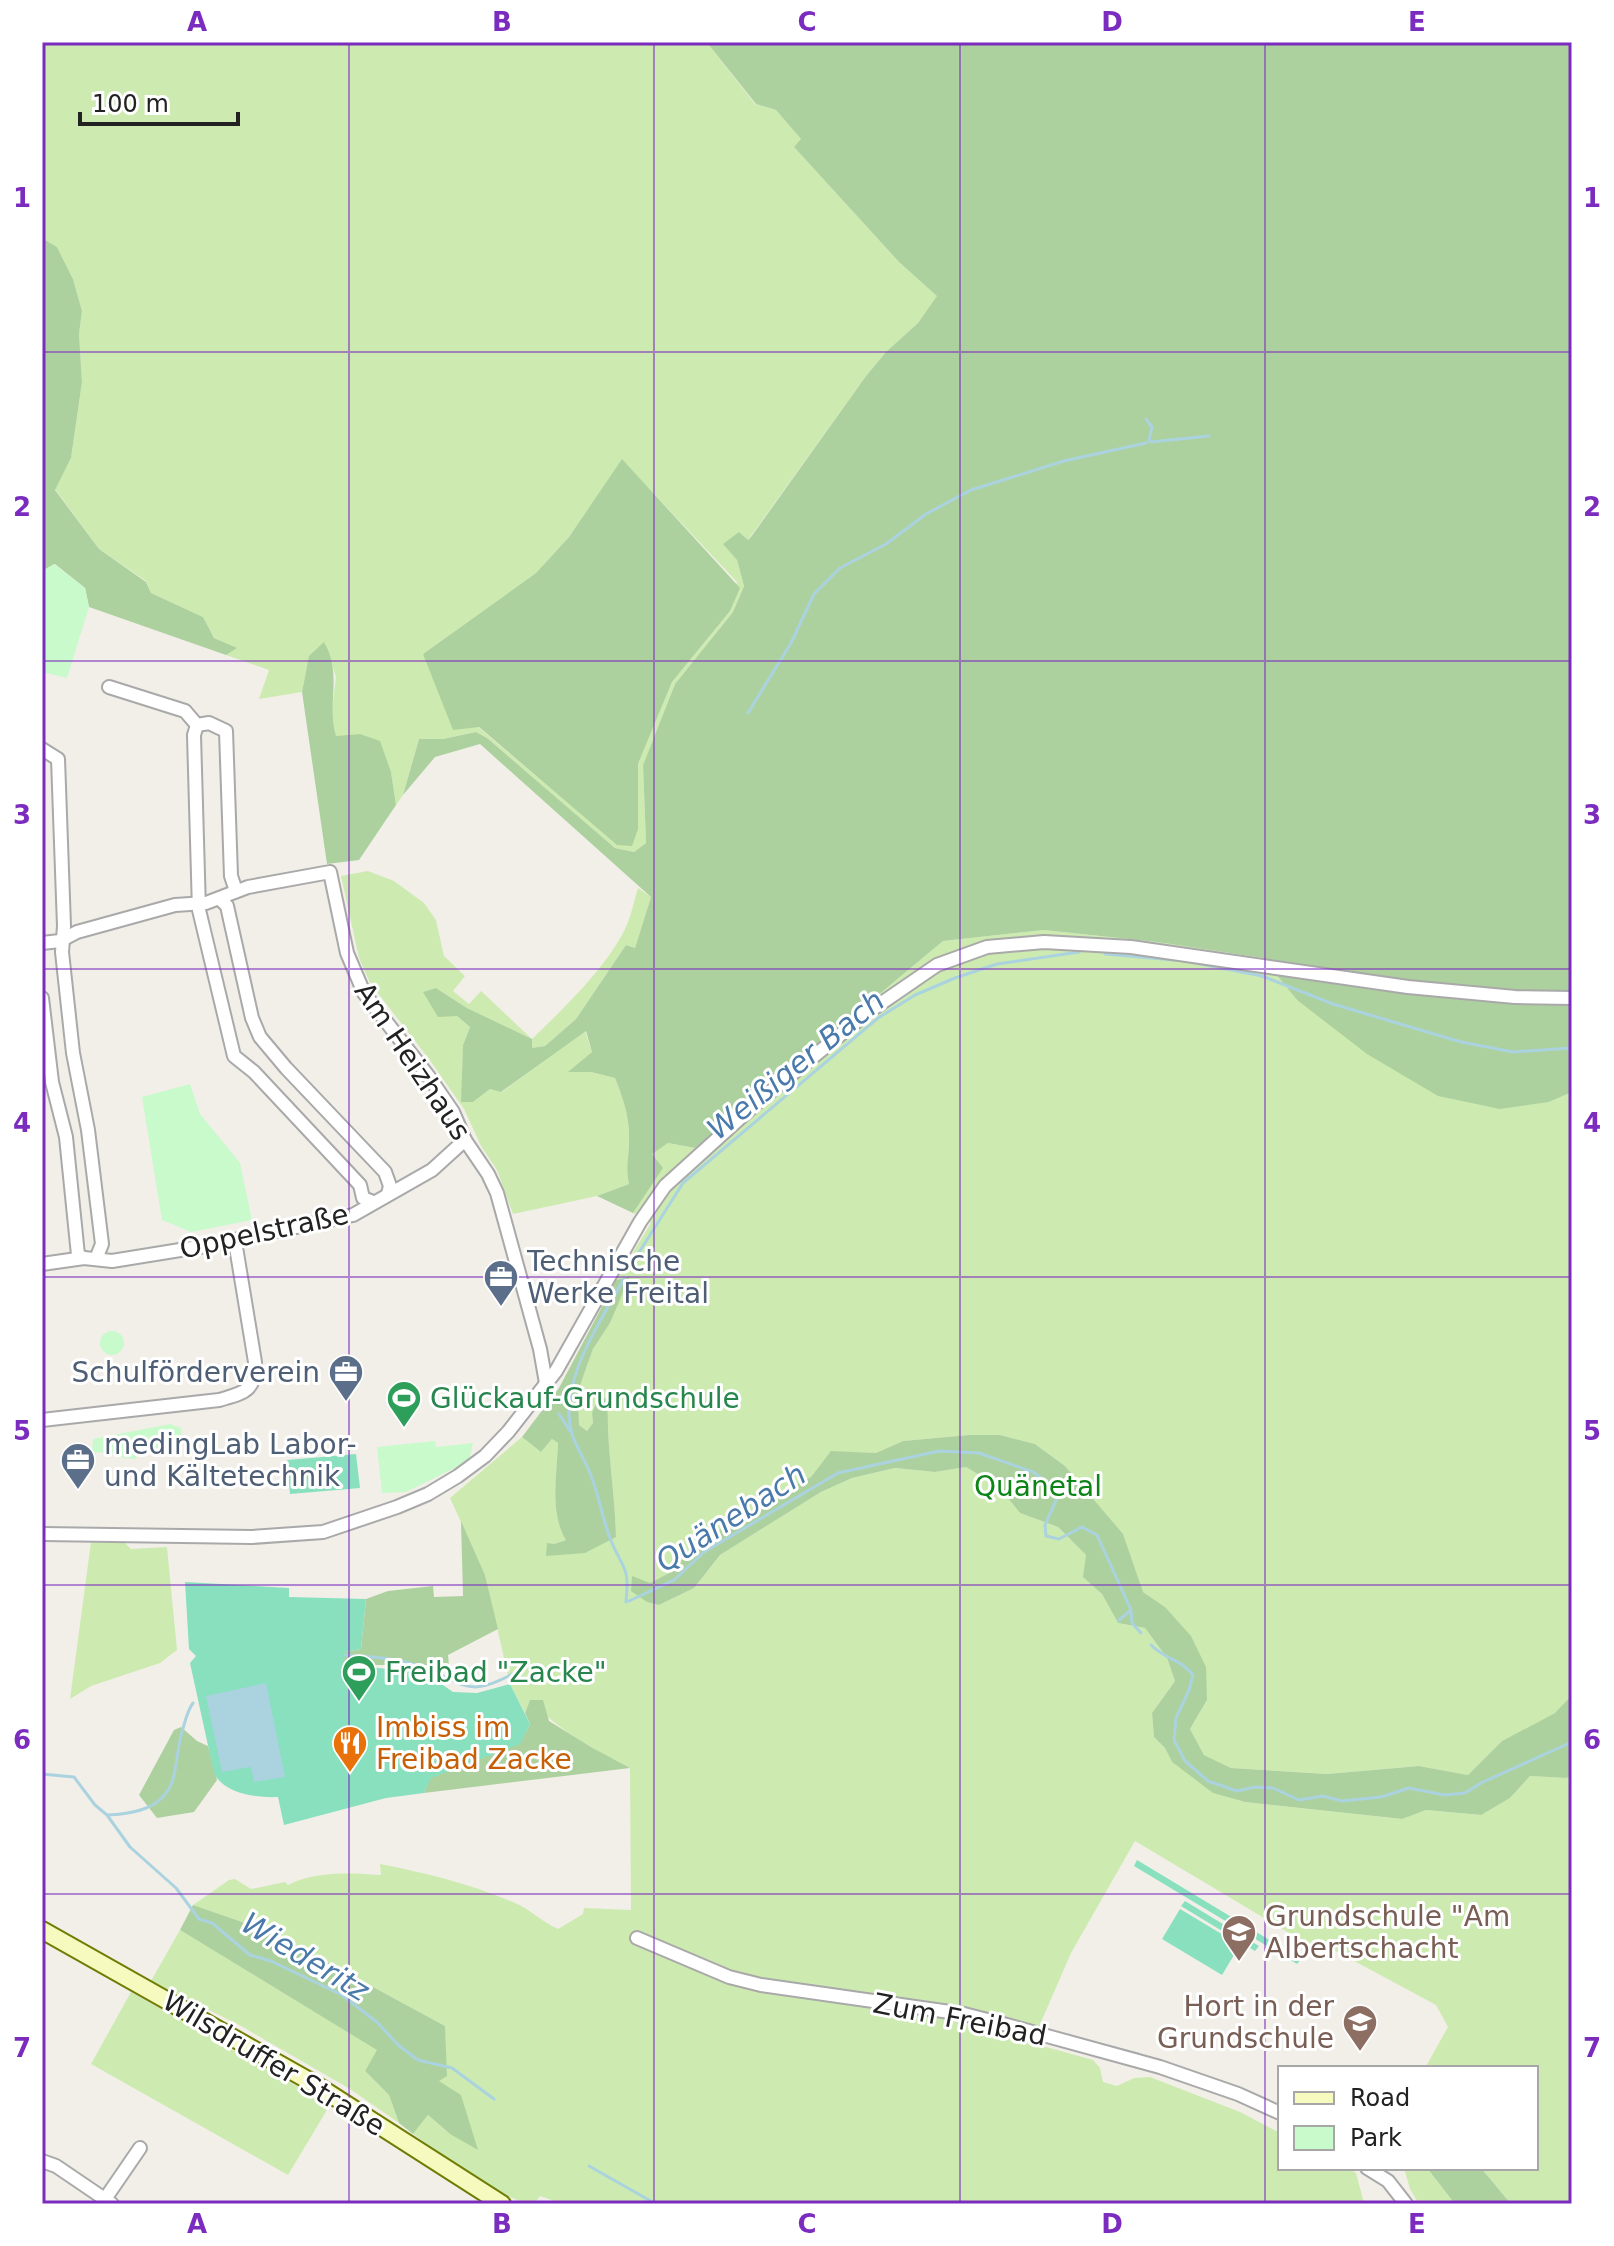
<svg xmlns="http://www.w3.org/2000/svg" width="1614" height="2246" viewBox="0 0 1614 2246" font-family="'DejaVu Sans',sans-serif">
<rect width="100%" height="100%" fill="#f2efe9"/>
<g fill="#cdebb0" fill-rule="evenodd">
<path d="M42,42H701L709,45L755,104L776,110L802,140L794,147L899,262L938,296L918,323L886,352L866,376L748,540L737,560L744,586L733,612L675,684L643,765L646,843L634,852L615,848L487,738L476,732L443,739H419L403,795L396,805L391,772L360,734L336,737L331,719L336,677L325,643L309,657L302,692L259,699L269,670L226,655L236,648L214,638L203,617L151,593L146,581L99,549L55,489L71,458L82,382L79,334L82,311L73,279L57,247L42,238ZM622,460L737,582L730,611L672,682L638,764V829L617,844L478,727L423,654L536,573L569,537Z"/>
<path d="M368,871L394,881L424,903L436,920L444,956L465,976L453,991L469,1004L481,991L532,1039C563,1009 606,968 625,929C631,917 634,901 638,888L651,897L635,948L626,945L576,1019L545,1046L532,1048V1039L467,1008L436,988L457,1016L470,1027L463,1045L462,1102H473L490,1089L502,1092L585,1031L592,1052L570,1072H591L615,1078C623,1098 630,1118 629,1140C629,1159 625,1164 629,1184L597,1196L513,1214L497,1170L481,1146L464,1109L429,1059L370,983L359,958L341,876Z"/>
<path d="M1044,930L1157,942L1263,958L1297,1000L1549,1102L1572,1092V1695L1556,1713L1502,1741L1468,1775L1419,1766L1327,1774L1231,1768L1204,1755L1190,1729L1207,1700L1165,1607L1143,1592L1091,1499L1065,1466L1035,1444L1000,1435H969L903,1441L876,1453L831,1452L811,1477L781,1492L696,1544L671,1572L650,1583L659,1605L694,1588L720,1555L821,1492L852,1478L895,1468L935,1472L966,1467L999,1487L1020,1513L1058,1527L1086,1555L1084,1577L1102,1594L1118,1623L1145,1628L1167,1658L1175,1681L1152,1713L1154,1737L1165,1748L1172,1762L1214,1793L1245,1802L1401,1819L1426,1810L1480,1815L1510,1798L1530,1776L1566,1778L1572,1776V2204H1511L1481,2168H1536V2068H1425L1448,2027L1436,2005L1330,1948L1326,1955L1135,1841L1071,1953L1032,2043L1093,2060L1100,2068L1103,2082L1117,2086L1134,2078L1150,2077L1240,2112L1280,2133V2168H1347L1356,2173L1364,2203L1371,2204H563L540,2196L534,2204C507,2204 438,2152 413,2134L428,2115L450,2134L439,2081L445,2026L305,1950L257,1927L193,1905L229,1880L235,1879L251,1889L285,1882L288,1885C316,1871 350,1873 381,1875L380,1864C426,1873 471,1884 515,1903C530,1909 542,1922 558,1929L583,1914L584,1908L631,1910L630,1768C593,1749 558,1730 530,1700L525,1713L510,1684L485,1575L450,1498L522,1437L541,1452L552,1439L558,1443C557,1474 549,1513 566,1540L554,1544L547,1556L616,1537C615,1491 606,1445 608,1400L592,1413L593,1423L587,1431L579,1425L578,1393L583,1377L593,1349L610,1323L629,1276L616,1280L651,1223L633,1213L662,1168L651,1154L668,1143L695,1148L943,941Z"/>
<polygon points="91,1542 125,1543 131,1549 167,1547 177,1650 160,1663 91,1686 70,1699"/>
<polygon points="180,1930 378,2050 365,2071 389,2095 399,2123 350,2089 241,2026 151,1981"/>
<polygon points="131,1992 330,2105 288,2175 91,2064"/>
<polygon points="1404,2168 1427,2168 1455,2204 1419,2204 1410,2189"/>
</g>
<g fill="#add19e">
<path d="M701,42H1572V1092L1549,1102L1500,1109L1438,1096L1367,1054L1297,1000L1263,958L1157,942L1044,930L943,941L695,1148L668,1143L652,1154L663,1168L633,1213L597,1196L629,1184C625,1165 629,1159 629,1140C630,1118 623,1098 615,1078L591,1072H568L592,1052L586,1031L501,1092L490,1089L473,1102H461L463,1045L470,1027L457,1016L438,1017L423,992L436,988L467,1008L532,1039V1048L545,1046L576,1019L626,945L635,948L651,897L480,744L435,757L403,795L419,739H443L476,732L487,738L615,848L634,852L646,843L643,765L675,684L733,612L744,586L737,560L723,544L739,532L748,540L751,537L866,376L886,352L918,323L937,296L899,262L794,147L801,139L776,110L756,104L709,45Z"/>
<polygon points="42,238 57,247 73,279 82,311 79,334 82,382 71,458 55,490 99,549 146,582 151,593 203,617 214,638 237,648 226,655 89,607 85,588 55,564 42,571"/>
<polygon points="622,459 740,588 730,611 672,682 638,764 638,829 632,846 617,845 479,727 453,730 423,654 536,573 569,537"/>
<path d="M324,642C343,675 326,704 336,736L360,734L380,741L391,772L396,805L359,860L327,864L302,692L309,656Z"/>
<path d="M630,1276L610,1323L593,1349L583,1377L578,1393L579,1425L587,1431L593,1423L592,1413L599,1397L608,1399C606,1445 615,1491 616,1537L585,1553L546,1556L547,1543L554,1544L566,1540C549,1513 557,1474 558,1443L552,1439L541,1452L522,1437L559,1388L616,1280Z"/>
<polygon points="969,1435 1000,1435 1035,1444 1065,1466 1123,1534 1143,1592 1165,1607 1191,1636 1206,1667 1207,1700 1190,1729 1204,1755 1231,1768 1327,1774 1419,1766 1468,1775 1502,1741 1555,1713 1572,1695 1572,1776 1566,1778 1530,1776 1510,1798 1481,1815 1426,1810 1402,1819 1245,1802 1213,1793 1172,1762 1165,1748 1154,1737 1152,1713 1175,1681 1167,1658 1145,1628 1118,1623 1102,1594 1083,1577 1086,1555 1058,1527 1020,1513 999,1487 966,1467 935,1472 895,1468 852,1478 821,1492 720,1555 694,1588 659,1605 647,1602 631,1591 632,1576 650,1583 671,1572 696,1544 781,1492 811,1477 831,1451 876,1453 903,1441"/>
<polygon points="461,1521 485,1575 498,1629 448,1655 449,1665 343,1665 345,1652 361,1649 366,1599 388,1591 433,1586 434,1597 463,1596"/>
<polygon points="530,1700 543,1700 549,1721 591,1747 630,1768 424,1793 430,1778 520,1743 530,1724 525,1713"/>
<polygon points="181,1727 197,1741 208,1746 217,1780 194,1812 157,1818 139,1795 174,1730"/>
<polygon points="193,1905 257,1927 305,1950 445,2026 447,2076 439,2081 461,2095 478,2150 450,2134 428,2115 413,2134 399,2123 389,2095 365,2071 377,2050 180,1930"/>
<polygon points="1427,2168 1481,2168 1511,2204 1455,2204"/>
</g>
<g fill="#c8facc">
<polygon points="54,564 85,588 89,607 67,678 42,672 42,571"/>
<polygon points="190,1084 200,1114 240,1163 252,1220 191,1232 162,1220 142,1097"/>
<circle cx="112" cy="1343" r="12"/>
<polygon points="170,1424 181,1428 182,1441 179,1447 142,1449 135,1459 124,1458 113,1453 92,1452 93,1439"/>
<polygon points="435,1441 436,1447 473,1443 469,1461 406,1492 382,1493 377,1447"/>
</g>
<g fill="#88e0be">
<polygon points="356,1454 360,1488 290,1494 287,1460"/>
<path d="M185,1582L289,1588V1597L366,1599L361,1649L345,1652L344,1665L412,1671L434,1679L453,1692L477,1693L510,1684L530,1724L520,1744L431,1778L424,1793L386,1798L284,1825L278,1797C257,1798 224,1794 214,1773L190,1663L196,1656L189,1649Z"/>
<polygon points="1137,1860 1301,1959 1297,1964 1134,1866"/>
<polygon points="1185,1901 1259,1946 1255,1951 1181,1906"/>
<polygon points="1180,1909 1240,1945 1222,1975 1162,1939"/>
</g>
<polygon fill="#aad3df" points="266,1683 285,1777 254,1782 251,1767 222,1772 206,1696"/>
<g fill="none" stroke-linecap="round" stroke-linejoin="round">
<g stroke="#aad3df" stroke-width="3">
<polyline points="1146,419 1152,427 1149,441 1151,442 1209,436"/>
<polyline points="748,713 791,643 814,594 840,568 886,544 926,514 971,490 1064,461 1146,443"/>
<polyline points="1105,954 1185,961 1262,976 1333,1004 1461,1042 1513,1052 1572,1048"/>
<polyline points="631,1265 683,1183 878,1018 915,995 955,978 997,964 1079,952"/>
<path d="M624,1279C601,1320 557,1384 572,1434C576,1447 585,1460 590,1473C599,1495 602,1517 610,1538C622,1570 630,1563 626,1602"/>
<polyline points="559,1414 570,1431"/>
<polyline points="629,1601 674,1580 704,1552 838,1473 939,1451 979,1453 1033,1472 1052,1486 1057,1498 1045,1525 1046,1536 1059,1539 1082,1527 1097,1535 1131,1610 1132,1623 1141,1633"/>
<polyline points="1119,1620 1131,1610"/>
<path d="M1151,1645C1166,1660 1181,1659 1193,1675L1189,1690L1176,1718L1174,1740L1185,1761L1208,1781L1237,1791L1255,1787L1273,1788L1299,1800L1323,1796L1342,1801L1381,1797L1409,1788L1444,1795L1465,1793L1481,1783L1572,1742"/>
<path d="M346,1655C367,1657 389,1657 409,1663C469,1680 461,1705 525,1667"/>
<polyline points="42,1774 74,1777 95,1805 107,1815 130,1847 176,1888 199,1919 212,1923 250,1955 271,1961 342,1995 378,2023 398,2045 418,2060 452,2068 494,2099"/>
<path d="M108,1815C133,1814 162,1809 172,1782C177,1769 177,1748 182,1732C185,1722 187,1711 193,1703"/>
<polyline points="820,1987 907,2000"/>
<polyline points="1099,2044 1138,2054"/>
<polyline points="589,2166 656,2204"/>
</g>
<g stroke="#a9a9a9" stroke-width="16">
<g id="minor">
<polyline points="109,687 185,711 197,725"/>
<polyline points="197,725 194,735 199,910 234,1056 254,1072 360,1185 363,1198 373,1202"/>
<polyline points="197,725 209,723 226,731 231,876 236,891"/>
<polyline points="42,749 58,759 64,926 62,952 73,1053 88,1130 102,1244 96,1259"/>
<polyline points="220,899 227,906 252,1018 260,1037 286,1068 385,1172 390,1186 388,1194"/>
<polyline points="42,943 60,941 77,932 175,905 206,903 248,887 330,872 347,953 364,993 429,1077 453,1112 465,1140 488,1174 497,1193 540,1349 546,1383"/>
<polyline points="42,998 52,1082 66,1137 78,1255 84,1258"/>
<polyline points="42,1264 84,1258 112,1261 211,1245 353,1215 432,1170 465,1140"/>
<path d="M42,1420L219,1400C243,1393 256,1392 255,1362L235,1241"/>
<polyline points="42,1534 252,1537 323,1532 397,1507 428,1494 458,1476 485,1456 508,1432 556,1371 640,1222 665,1186 760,1100 867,1013 937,965 987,947 1044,942 1131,947 1408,987 1515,997 1572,998"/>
<polyline points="637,1938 729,1977 761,1985 964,2014 1007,2025 1160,2067 1238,2094 1280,2113"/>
<polyline points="42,2161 56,2166 112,2204"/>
<polyline points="1367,2168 1388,2181 1406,2204"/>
<polyline points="105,2199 140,2148"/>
</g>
</g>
<g stroke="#707d05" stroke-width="20">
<polyline id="secondary" points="42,1930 313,2083 502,2204"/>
</g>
<use href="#minor" stroke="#fff" stroke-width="12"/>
<use href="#secondary" stroke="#f7fabf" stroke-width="16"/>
</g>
<path fill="none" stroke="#7b2cbf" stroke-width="2" stroke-opacity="0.55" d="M349,42V2204M654,42V2204M960,42V2204M1265,42V2204M42,352H1572M42,661H1572M42,969H1572M42,1277H1572M42,1585H1572M42,1894H1572"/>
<defs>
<g id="office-pin" transform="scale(1.8)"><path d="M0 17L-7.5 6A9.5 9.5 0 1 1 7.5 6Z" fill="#5c6f8a" stroke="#fff"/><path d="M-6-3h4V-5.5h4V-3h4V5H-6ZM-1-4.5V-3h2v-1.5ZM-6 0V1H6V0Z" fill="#fff"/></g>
<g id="stadium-pin" transform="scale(1.8)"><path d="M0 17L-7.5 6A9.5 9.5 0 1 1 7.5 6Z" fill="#2e9e5b" stroke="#fff"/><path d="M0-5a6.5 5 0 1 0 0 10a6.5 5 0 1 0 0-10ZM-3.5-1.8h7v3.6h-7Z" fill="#fff"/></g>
<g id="restaurant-pin" transform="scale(1.8)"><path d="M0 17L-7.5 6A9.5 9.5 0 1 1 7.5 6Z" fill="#e8710a" stroke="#fff"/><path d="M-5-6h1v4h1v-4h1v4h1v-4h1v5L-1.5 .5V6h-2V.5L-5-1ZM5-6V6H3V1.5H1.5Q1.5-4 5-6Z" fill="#fff"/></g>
<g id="school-pin" transform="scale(1.8)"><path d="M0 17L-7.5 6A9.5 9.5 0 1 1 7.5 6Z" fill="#8d6e63" stroke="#fff"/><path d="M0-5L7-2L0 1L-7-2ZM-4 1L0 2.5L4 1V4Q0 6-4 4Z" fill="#fff"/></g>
</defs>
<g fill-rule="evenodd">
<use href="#office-pin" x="501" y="1277"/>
<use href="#office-pin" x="346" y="1372"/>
<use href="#stadium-pin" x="404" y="1398"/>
<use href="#office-pin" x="78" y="1460"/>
<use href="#stadium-pin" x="359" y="1672"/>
<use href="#restaurant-pin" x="350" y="1743"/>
<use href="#school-pin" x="1239" y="1932"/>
<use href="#school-pin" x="1360" y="2022"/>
</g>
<g text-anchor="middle" stroke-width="6" stroke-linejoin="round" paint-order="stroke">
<g font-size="28" fill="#222" stroke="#fff">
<text transform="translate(413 1061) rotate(56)" y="10">Am Heizhaus</text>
<text transform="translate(264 1231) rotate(-12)" y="10">Oppelstraße</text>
<text transform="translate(960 2019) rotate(11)" y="10">Zum Freibad</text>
<text transform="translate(274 2063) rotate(31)" y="10">Wilsdruffer Straße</text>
</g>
<g font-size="28" fill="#4e5e75" stroke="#fff" text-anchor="start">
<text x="527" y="1271">Technische<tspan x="527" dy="32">Werke Freital</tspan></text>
<text x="320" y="1382" text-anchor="end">Schulförderverein</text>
<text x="104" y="1454">medingLab Labor-<tspan x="104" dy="32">und Kältetechnik</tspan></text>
</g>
<g font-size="28" fill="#27864d" stroke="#fff" text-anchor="start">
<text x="430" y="1408">Glückauf-Grundschule</text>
<text x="385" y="1682">Freibad "Zacke"</text>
</g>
<g font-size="28" fill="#0c8416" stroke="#fff">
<text x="1038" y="1496">Quänetal</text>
</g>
<g font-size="28" fill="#c56008" stroke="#fff" text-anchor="start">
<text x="376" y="1737">Imbiss im<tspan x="376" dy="32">Freibad Zacke</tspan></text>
</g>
<g font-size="28" fill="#785e54" stroke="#fff" text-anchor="start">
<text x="1265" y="1926">Grundschule "Am<tspan x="1265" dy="32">Albertschacht</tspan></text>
<text x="1334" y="2016" text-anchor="end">Hort in der<tspan x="1334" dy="32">Grundschule</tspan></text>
</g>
<g font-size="30" font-style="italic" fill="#4a7aab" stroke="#fff">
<text transform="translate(796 1065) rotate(-39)" y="10">Weißiger Bach</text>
<text transform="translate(731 1518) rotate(-33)" y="10">Quänebach</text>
<text transform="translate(305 1957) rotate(31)" y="10">Wiederitz</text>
</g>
</g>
<rect width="1614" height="2246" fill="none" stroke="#ffffff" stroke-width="88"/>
<rect x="1278" y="2066" width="260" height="104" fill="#ffffff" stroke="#a7a7a7" stroke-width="2"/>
<rect x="1294" y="2092" width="40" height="12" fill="#f7fabf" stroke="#a7a7a7" stroke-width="2"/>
<text x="1350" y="2106" font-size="24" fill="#222222">Road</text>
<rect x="1294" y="2126" width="40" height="24" fill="#c8facc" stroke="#a7a7a7" stroke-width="2"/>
<text x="1350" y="2146" font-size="24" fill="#222222">Park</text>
<path d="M80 112v12h158v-12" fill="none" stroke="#222222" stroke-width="4"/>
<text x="92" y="112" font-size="24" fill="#222222" stroke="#ffffff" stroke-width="6" paint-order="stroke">100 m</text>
<rect x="44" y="44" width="1526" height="2158" fill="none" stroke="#7b2cbf" stroke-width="3"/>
<g font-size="26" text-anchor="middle" font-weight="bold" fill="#7b2cbf">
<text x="197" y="31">A</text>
<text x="502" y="31">B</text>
<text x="807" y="31">C</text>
<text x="1112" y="31">D</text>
<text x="1417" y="31">E</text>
<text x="22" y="207">1</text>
<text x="1592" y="207">1</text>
<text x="22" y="516">2</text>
<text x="1592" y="516">2</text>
<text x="22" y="824">3</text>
<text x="1592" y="824">3</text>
<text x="22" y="1132">4</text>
<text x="1592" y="1132">4</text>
<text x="22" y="1440">5</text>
<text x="1592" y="1440">5</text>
<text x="22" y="1749">6</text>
<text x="1592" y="1749">6</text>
<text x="22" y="2057">7</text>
<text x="1592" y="2057">7</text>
<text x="197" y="2233">A</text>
<text x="502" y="2233">B</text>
<text x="807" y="2233">C</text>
<text x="1112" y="2233">D</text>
<text x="1417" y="2233">E</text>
</g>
</svg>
